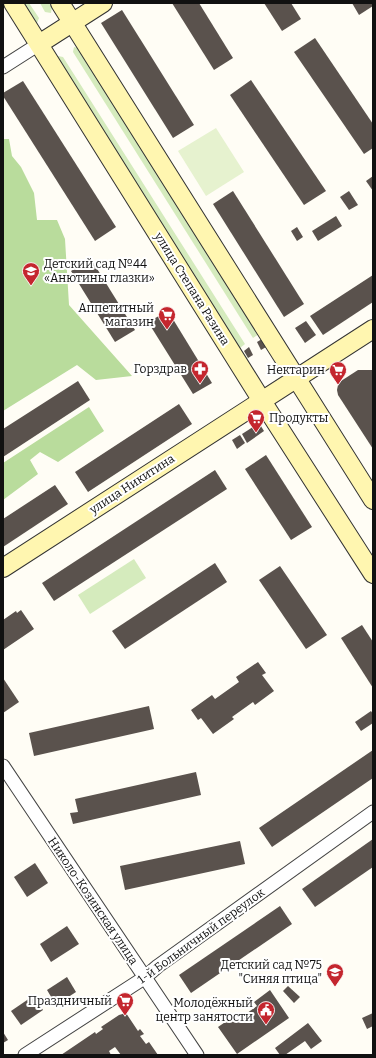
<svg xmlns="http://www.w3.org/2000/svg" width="376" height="1058" viewBox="0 0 376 1058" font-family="Bitter,serif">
<rect width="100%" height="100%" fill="#fffdf5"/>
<g fill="#d5ebbd">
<polygon points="21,3 29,3 39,18 37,23 33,23"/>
<polygon points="40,3 49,3 52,7 51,13 45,12"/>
<polygon points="74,47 78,48 259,334 253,338 73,52"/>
<polygon points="58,56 63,57 245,344 240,348 248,359 242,357 56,60"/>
<polygon points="134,559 146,578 90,614 78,595"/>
</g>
<g fill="#b9dc9c">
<polygon points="3,139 9,139 12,156 21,167 34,193 37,220 57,220 65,239 69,305 132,376 96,380 77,365 3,411"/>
<polygon points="89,407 104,431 58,462 40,452 30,460 38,474 3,500 3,463"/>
</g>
<polygon fill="#e6f2cf" points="216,128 244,172 206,196 178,151"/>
<g fill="#5a524d">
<polygon points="172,3 199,3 233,58 214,70"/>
<polygon points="264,3 291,3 301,19 282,31"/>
<polygon points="352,3 373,3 373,6 359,15"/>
<polygon points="122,10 194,125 173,138 101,23"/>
<polygon points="315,38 373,124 373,148 364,154 294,52"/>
<polygon points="251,80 326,191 304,205 230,95"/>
<polygon points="23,81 116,227 95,241 3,96 3,93"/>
<polygon points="373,176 373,191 366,181"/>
<polygon points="233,191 304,304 284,317 213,204"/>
<polygon points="349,191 358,205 349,210 340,197"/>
<polygon points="336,216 342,226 318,241 312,231"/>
<polygon points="297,227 303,237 297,241 291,231"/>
<polygon points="91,259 135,330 115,342 71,271"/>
<polygon points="373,275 373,302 323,335 310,316"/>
<polygon points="168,311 212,383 193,394 148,322"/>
<polygon points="306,321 316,335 305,343 295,328"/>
<polygon points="262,339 266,347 261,350 257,342"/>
<polygon points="249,347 253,355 248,358 244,351"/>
<polygon points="358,370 373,370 373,449 338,395 337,390 338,385 341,381"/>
<polygon points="78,381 90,400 3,457 3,429"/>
<polygon points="179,404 192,424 88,492 75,472"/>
<polygon points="259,423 264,431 247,443 242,434"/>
<polygon points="240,435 245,443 237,449 232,440"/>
<polygon points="266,455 312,527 291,540 245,469"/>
<polygon points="215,470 227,489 54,601 42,583"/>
<polygon points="55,485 68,504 3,547 3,519"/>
<polygon points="215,563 227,582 125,649 112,631"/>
<polygon points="280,566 327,635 306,649 259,580"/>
<polygon points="21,610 34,629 3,650 3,620 16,611 17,613"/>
<polygon points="362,625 373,642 373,688 341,638"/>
<polygon points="258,662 266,673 262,675 274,691 255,705 253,702 232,717 234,719 213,734 201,718 198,720 191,710 212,695 215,699 239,682 236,677"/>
<polygon points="3,678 19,702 3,713"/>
<polygon points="149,706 154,729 34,756 29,733"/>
<polygon points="371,711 373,714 373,723 361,731 355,722"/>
<polygon points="373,750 373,778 272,847 259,828"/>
<polygon points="196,772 201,795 73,824 70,813 78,812 75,799"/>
<polygon points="373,839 373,867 315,907 302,889"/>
<polygon points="240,841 245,864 125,890 120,866"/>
<polygon points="35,863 48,883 27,897 14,877"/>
<polygon points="280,906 292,924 191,993 179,975"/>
<polygon points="67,926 79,944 51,962 40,944"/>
<polygon points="67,977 76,992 56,1005 47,990"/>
<polygon points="288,986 300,997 294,1003 283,991"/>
<polygon points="270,990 289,1018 237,1054 218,1027 237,1014 240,1018 257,1006 254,1002"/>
<polygon points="33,996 43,1010 21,1025 11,1011"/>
<polygon points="126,1013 138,1031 140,1029 144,1034 140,1036 146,1044 149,1042 158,1055 121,1055 115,1047 109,1051 111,1055 61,1055 95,1032 96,1034 103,1029 101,1027 119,1015"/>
<polygon points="373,1013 373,1026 367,1029 362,1018"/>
<polygon points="308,1023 322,1041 311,1049 305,1041 285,1055 280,1055 275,1048"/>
<polygon points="3,1032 8,1040 3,1043"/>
</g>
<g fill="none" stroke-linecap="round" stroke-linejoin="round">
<g stroke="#444" stroke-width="15">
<g id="street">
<polyline points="3,67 39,44"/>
<polyline points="3,766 197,1055"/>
<polyline points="25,1055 144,978 158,966 373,812"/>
</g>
</g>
<g stroke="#333" stroke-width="20">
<g id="secondary">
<polyline points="13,3 262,401 373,574"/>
<polyline points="60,3 373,500"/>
<polyline points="39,44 103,3"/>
<polyline points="3,568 373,329"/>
</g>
</g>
<use href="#street" stroke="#fff" stroke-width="13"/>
<use href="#secondary" stroke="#fff6b0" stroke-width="18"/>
</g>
<defs>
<g id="school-pin" transform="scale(0.9)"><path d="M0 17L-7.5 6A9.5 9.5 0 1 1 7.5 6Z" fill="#c4262e" stroke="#fff"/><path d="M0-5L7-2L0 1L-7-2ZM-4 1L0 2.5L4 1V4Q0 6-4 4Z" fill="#fff"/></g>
<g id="supermarket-pin" transform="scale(0.9)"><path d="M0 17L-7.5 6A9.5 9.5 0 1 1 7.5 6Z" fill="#c4262e" stroke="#fff"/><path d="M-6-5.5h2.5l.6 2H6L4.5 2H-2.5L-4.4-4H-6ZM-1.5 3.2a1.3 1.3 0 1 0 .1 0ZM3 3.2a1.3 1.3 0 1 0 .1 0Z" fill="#fff"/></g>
<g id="pharmacy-pin" transform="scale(0.9)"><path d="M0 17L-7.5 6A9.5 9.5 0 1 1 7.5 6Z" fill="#c4262e" stroke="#fff"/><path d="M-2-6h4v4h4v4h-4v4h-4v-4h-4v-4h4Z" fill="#fff"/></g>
<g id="civic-pin" transform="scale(0.9)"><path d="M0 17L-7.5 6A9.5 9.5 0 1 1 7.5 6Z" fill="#c4262e" stroke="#fff"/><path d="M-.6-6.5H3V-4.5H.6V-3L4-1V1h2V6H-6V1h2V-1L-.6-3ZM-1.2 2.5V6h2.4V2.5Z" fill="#fff"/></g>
</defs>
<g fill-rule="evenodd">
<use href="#school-pin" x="31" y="271"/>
<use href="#supermarket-pin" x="167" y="315"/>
<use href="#pharmacy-pin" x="200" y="369"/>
<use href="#supermarket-pin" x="338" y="370"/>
<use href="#supermarket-pin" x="256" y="418"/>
<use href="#school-pin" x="335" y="972"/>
<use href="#supermarket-pin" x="125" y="1001"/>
<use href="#civic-pin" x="266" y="1010"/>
</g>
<g text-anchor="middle" stroke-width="4" stroke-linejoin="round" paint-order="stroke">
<g font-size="12" fill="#111" stroke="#fff" text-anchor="end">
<text x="44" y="268" text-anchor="start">Детский сад №44<tspan x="44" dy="14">«Анютины глазки»</tspan></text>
<text x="154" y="312">Аппетитный<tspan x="154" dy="14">магазин</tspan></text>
<text x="187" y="373">Горздрав</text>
<text x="325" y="374">Нектарин</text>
<text x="269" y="422" text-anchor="start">Продукты</text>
<text x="322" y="969">Детский сад №75<tspan x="322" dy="14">"Синяя птица"</tspan></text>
<text x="112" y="1005">Праздничный</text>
<text x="253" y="1007">Молодёжный<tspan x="253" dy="14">центр занятости</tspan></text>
</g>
<g font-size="12" fill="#111" stroke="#fff">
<text transform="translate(192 289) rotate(58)" y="4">улица Степана Разина</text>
<text transform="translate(132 484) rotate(-33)" y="4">улица Никитина</text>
<text transform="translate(93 901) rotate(56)" y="4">Николо-Козинская улица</text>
<text transform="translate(201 936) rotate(-36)" y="4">1-й Больничный переулок</text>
</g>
</g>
<rect width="376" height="1058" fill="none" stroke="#111111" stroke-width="8"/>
</svg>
